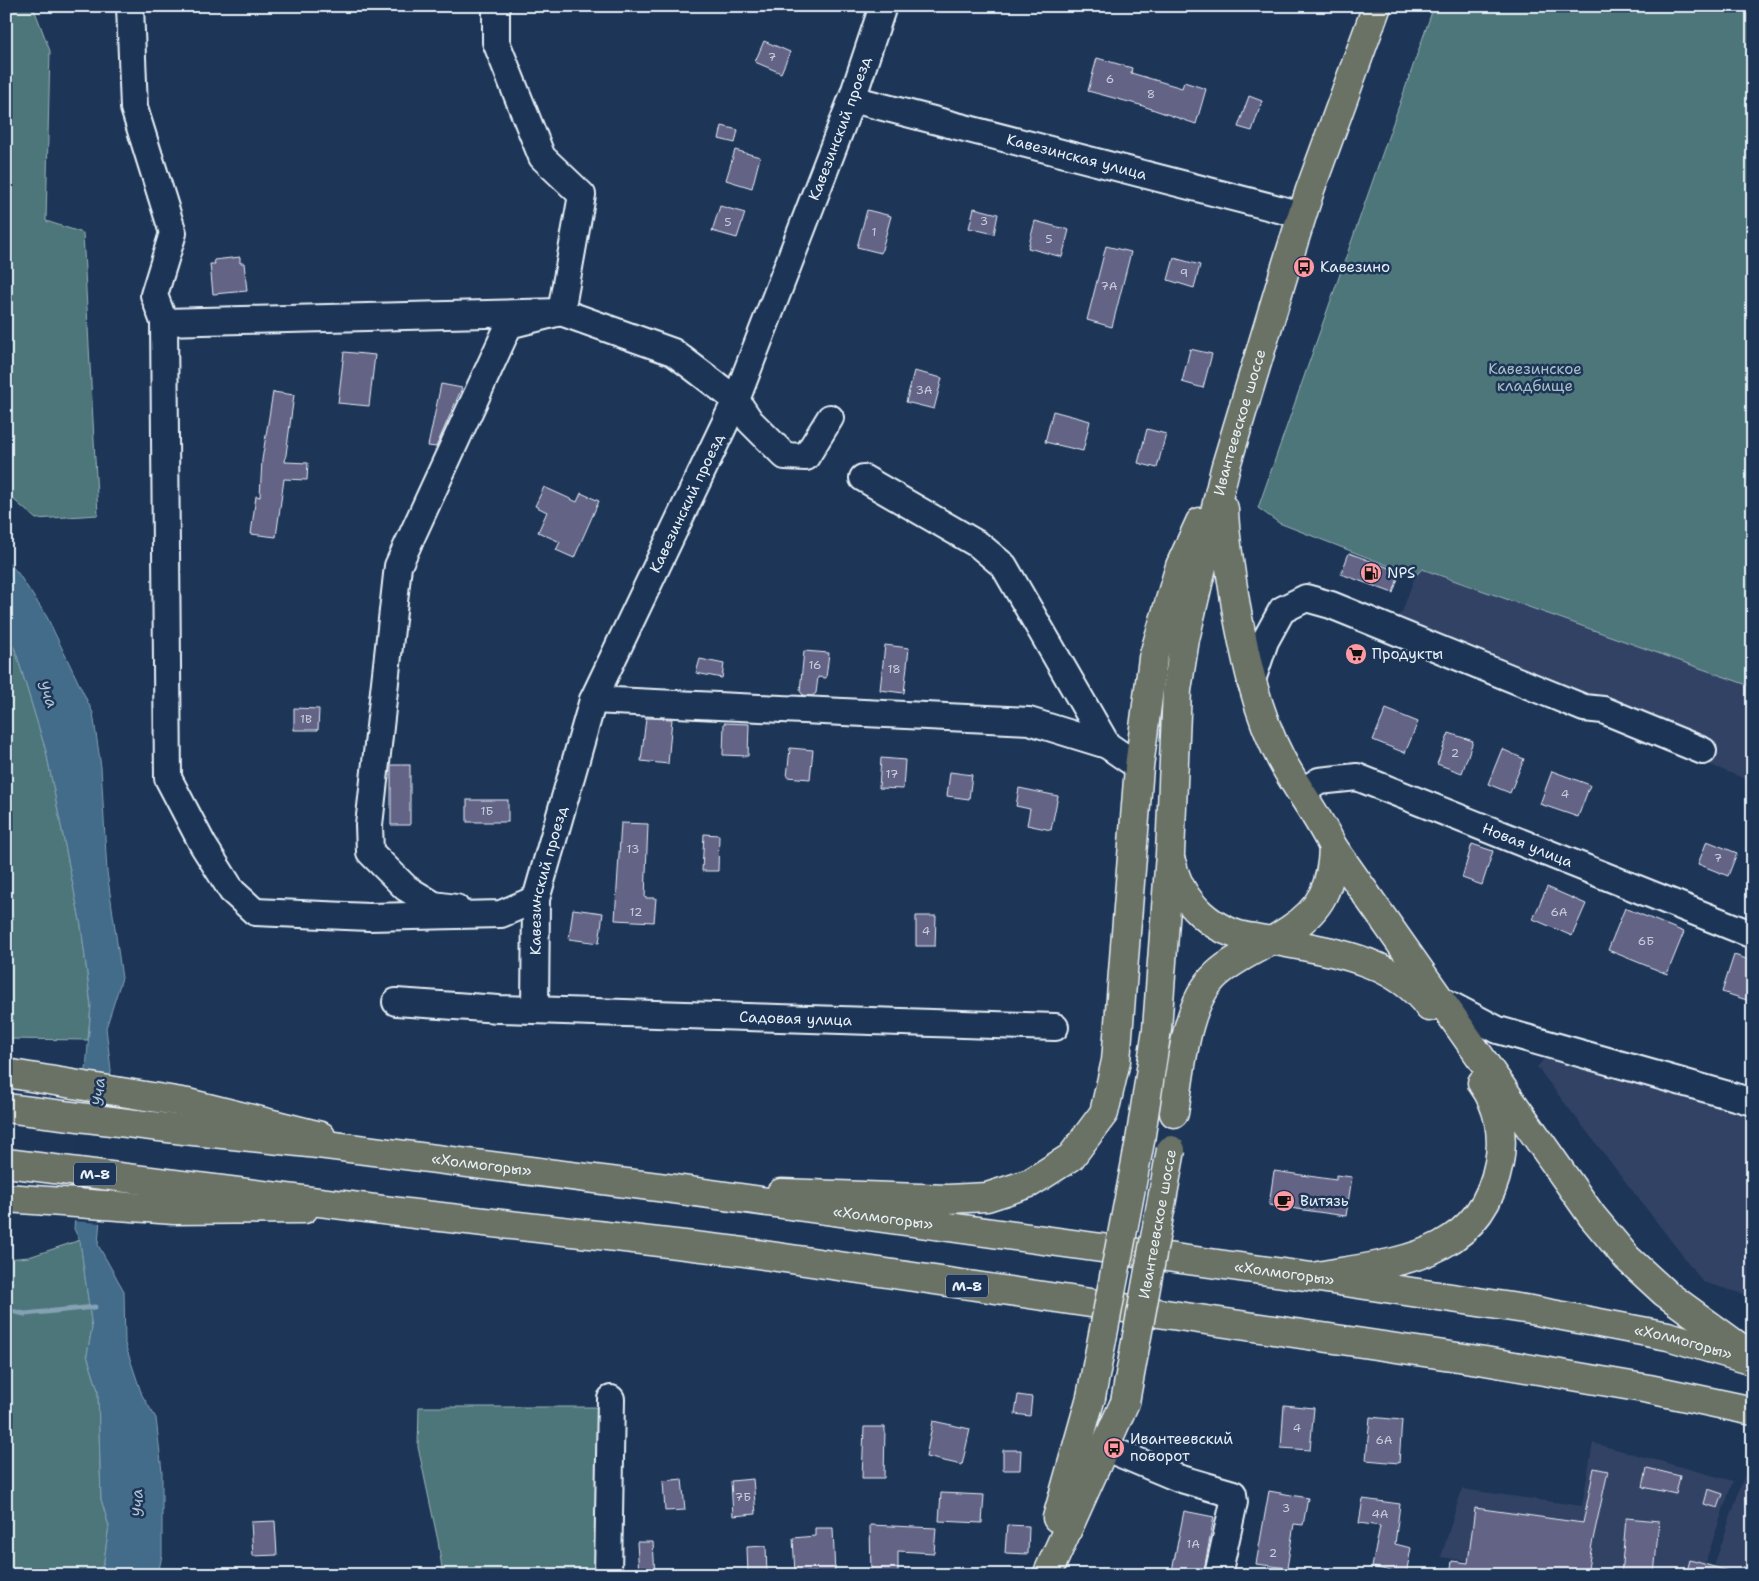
<svg xmlns="http://www.w3.org/2000/svg" width="1759" height="1581" viewBox="0 0 1759 1581" font-family="'Shantell Sans',sans-serif">
<rect width="100%" height="100%" fill="#1d3557"/>
<filter id="ink" filterUnits="userSpaceOnUse"><feTurbulence type="fractalNoise" baseFrequency=".02" numOctaves="2"/><feDisplacementMap in="SourceGraphic" scale="10" xChannelSelector="R" yChannelSelector="G"/><feConvolveMatrix kernelMatrix="1 2 1 2 8 2 1 2 1" color-interpolation-filters="sRGB"/></filter>
<g filter="url(#ink)">
<g fill="#324365">
<polygon points="1422,569 1753,687 1753,782 1379,633 1402,612 1415,576"/>
<polygon points="1550,1052 1753,1107 1753,1297 1703,1282 1537,1067"/>
<polygon points="1593,1443 1733,1481 1701,1575 1565,1575 1441,1557 1462,1489 1582,1506"/>
<polygon points="1748,1465 1753,1466 1753,1575 1711,1575"/>
</g>
<g fill="#4e767a" stroke="#9bb4b9">
<polygon points="6,6 33,6 50,51 46,221 83,233 98,515 36,519 6,493"/>
<polygon points="1434,6 1753,6 1753,687 1422,569 1415,576 1279,523 1258,508"/>
<polygon points="6,637 15,649 46,751 81,925 91,1006 88,1040 6,1039"/>
<polygon points="80,1240 92,1328 87,1355 98,1390 101,1499 109,1526 104,1561 99,1575 6,1575 6,1259 29,1257"/>
<polygon points="419,1407 595,1407 600,1411 597,1575 443,1575 438,1541 418,1447"/>
</g>
<polygon fill="#426c89" stroke="#84a1b5" points="6,560 18,573 47,617 93,713 101,767 107,872 122,978 106,1028 111,1070 98,1245 124,1291 125,1344 142,1395 156,1418 162,1472 162,1555 158,1575 99,1575 104,1561 109,1526 101,1499 98,1390 87,1355 92,1328 80,1241 74,1229 91,1005 81,925 46,751 15,649 6,637"/>
<polygon fill="#1d3557" points="83,1070 113,1075 102,1223 72,1221"/>
<g fill="none" stroke-linecap="round" stroke-linejoin="round">
<polyline stroke="#84a1b5" stroke-width="5" points="6,1310 25,1314 95,1307"/>
</g>
<g fill="#636386" stroke="#e8f1f8">
<polygon points="764,41 790,52 781,73 755,62"/>
<polygon points="1097,58 1132,68 1131,73 1182,88 1184,82 1206,89 1196,124 1140,105 1088,91"/>
<polygon points="1249,96 1262,101 1252,131 1238,127"/>
<polygon points="722,126 738,130 735,143 719,139"/>
<polygon points="735,150 760,157 752,188 726,180"/>
<polygon points="720,206 745,213 737,238 712,231"/>
<polygon points="974,208 998,214 994,234 969,228"/>
<polygon points="867,210 891,216 881,253 857,247"/>
<polygon points="1035,221 1069,230 1062,257 1028,248"/>
<polygon points="1106,246 1131,252 1112,327 1087,320"/>
<polygon points="240,257 240,263 244,263 247,291 213,294 210,264 215,264 214,260"/>
<polygon points="1174,258 1200,265 1194,288 1168,280"/>
<polygon points="1190,349 1212,354 1203,388 1182,382"/>
<polygon points="344,352 375,355 369,406 338,403"/>
<polygon points="914,371 942,378 934,409 906,402"/>
<polygon points="441,384 462,388 436,447 428,446"/>
<polygon points="273,392 294,395 285,462 308,463 307,480 284,479 276,537 251,534 256,496 260,497 262,460"/>
<polygon points="1053,411 1090,421 1083,451 1045,442"/>
<polygon points="1147,429 1166,434 1157,468 1138,463"/>
<polygon points="544,487 577,502 581,493 599,501 574,558 556,550 560,542 538,532 547,512 535,506"/>
<polygon points="1349,553 1400,572 1393,593 1341,574"/>
<polygon points="885,645 909,648 904,693 880,690"/>
<polygon points="804,651 829,653 826,678 818,677 816,693 812,696 803,695 800,691"/>
<polygon points="700,659 724,664 722,678 696,673"/>
<polygon points="294,708 319,709 318,730 294,730"/>
<polygon points="1386,709 1418,722 1405,753 1373,740"/>
<polygon points="646,718 672,719 668,764 641,761"/>
<polygon points="724,723 749,724 748,756 723,755"/>
<polygon points="1449,733 1473,741 1462,773 1437,764"/>
<polygon points="790,748 813,750 810,779 787,777"/>
<polygon points="1502,749 1524,759 1510,793 1488,784"/>
<polygon points="881,758 905,760 903,789 879,788"/>
<rect x="391" y="765" width="19" height="60"/>
<polygon points="1552,771 1590,785 1578,817 1540,804"/>
<polygon points="950,772 972,775 969,799 947,796"/>
<polygon points="1019,788 1058,796 1051,830 1027,825 1030,809 1016,806"/>
<rect x="467" y="800" width="41" height="22"/>
<polygon points="621,823 648,824 645,898 656,898 654,922 615,920"/>
<polygon points="704,834 719,835 718,871 702,871"/>
<polygon points="1707,841 1737,853 1728,876 1698,864"/>
<polygon points="1472,844 1493,851 1482,885 1462,878"/>
<polygon points="1547,887 1586,904 1572,936 1533,919"/>
<polygon points="1625,908 1684,932 1667,974 1608,950"/>
<polygon points="573,909 603,913 599,943 569,939"/>
<polygon points="916,916 936,916 935,946 916,946"/>
<polygon points="1734,955 1753,961 1753,1002 1722,992"/>
<polygon points="1274,1171 1336,1180 1336,1175 1352,1177 1346,1216 1269,1205"/>
<polygon points="1018,1395 1032,1397 1030,1416 1015,1414"/>
<polygon points="1284,1405 1314,1408 1310,1450 1281,1448"/>
<polygon points="1370,1417 1402,1420 1399,1463 1366,1460"/>
<polygon points="933,1421 970,1429 962,1465 926,1457"/>
<polygon points="864,1427 885,1427 884,1478 862,1478"/>
<polygon points="1003,1450 1021,1450 1020,1470 1003,1470"/>
<polygon points="1594,1468 1608,1471 1592,1544 1587,1575 1450,1575 1452,1561 1468,1563 1475,1508 1583,1523"/>
<polygon points="1647,1468 1680,1476 1676,1494 1643,1487"/>
<polygon points="682,1479 685,1510 665,1511 663,1481"/>
<polygon points="753,1479 756,1514 733,1516 731,1481"/>
<polygon points="1708,1489 1723,1494 1718,1508 1704,1504"/>
<polygon points="1269,1491 1308,1498 1303,1525 1294,1524 1287,1568 1256,1564"/>
<polygon points="941,1493 984,1495 982,1523 939,1521"/>
<polygon points="1363,1499 1400,1504 1395,1544 1411,1548 1406,1574 1372,1567 1380,1526 1359,1523"/>
<polygon points="1184,1511 1214,1517 1203,1575 1172,1571"/>
<polygon points="1626,1518 1659,1521 1654,1575 1621,1575"/>
<polygon points="275,1521 277,1555 253,1556 251,1522"/>
<polygon points="870,1525 936,1528 934,1553 898,1551 898,1573 871,1574"/>
<polygon points="1007,1525 1029,1526 1028,1554 1005,1553"/>
<polygon points="815,1528 833,1528 835,1575 816,1575 816,1572 795,1573 793,1538 815,1536"/>
<polygon points="637,1542 653,1542 655,1575 639,1575"/>
<polygon points="766,1546 767,1575 748,1575 747,1547"/>
<polygon points="1690,1560 1728,1571 1727,1575 1686,1575"/>
</g>
<g fill="none" stroke-linecap="round" stroke-linejoin="round">
<g stroke="#e8f1f8" stroke-width="30">
<g id="minor">
<polyline points="130,6 134,108 173,233 154,295 164,322 168,778 203,845 232,891 255,912 369,917 501,914 536,899"/>
<polyline points="496,6 496,42 542,157 582,195 561,312"/>
<path id="s1" d="M852,99L1302,215"/>
<polyline points="164,322 561,312 673,352 736,400 750,421 785,456 806,457 830,418"/>
<polyline points="863,478 979,545 1004,566 1107,745 1139,767"/>
<polyline points="1251,683 1265,641 1282,610 1306,598 1331,605 1584,708 1603,710 1703,751"/>
<polyline points="593,700 1029,721 1107,745"/>
<path id="s2" d="M1302,792L1319,781L1357,777L1753,935"/>
<polyline points="456,908 434,905 406,888 370,852 369,825 398,566 509,325 561,312"/>
<polyline points="1437,998 1498,1030 1753,1102"/>
<path id="s3" d="M396,1002L499,1009L1055,1027"/>
<path id="s4" d="M535,1009L536,899L593,700L736,400L852,99L883,6"/>
<polyline points="1104,1447 1178,1478 1233,1494 1234,1502 1218,1575"/>
<polyline points="608,1575 611,1399"/>
</g>
</g>
<g stroke="#e8f1f8" stroke-width="31">
<g id="major">
<path d="M1224,509C1225,542 1231,574 1236,607C1246,660 1256,711 1281,759C1297,789 1318,816 1333,847L1592,1216L1627,1258L1665,1293L1738,1346L1753,1352"/>
<path d="M1172,864C1181,903 1213,933 1254,938C1259,939 1268,941 1273,940C1278,938 1284,933 1289,930C1322,909 1332,885 1333,847"/>
<polyline points="6,1073 188,1103 321,1136"/>
<path d="M1174,1113C1181,1072 1184,1005 1216,975C1232,960 1253,951 1272,940C1326,951 1394,958 1429,1007"/>
<path id="s5" d="M1140,1141L1157,1029L1170,854L1177,690L1185,639L1225,469L1287,263L1310,190L1377,6"/>
<polyline points="781,1193 948,1199 987,1197 1030,1183 1071,1157 1104,1113 1116,1061 1139,767 1153,658 1180,566 1200,522"/>
<polyline points="6,1198 174,1210 304,1209"/>
<path d="M1318,1276C1397,1262 1481,1258 1499,1163C1504,1135 1499,1106 1482,1083"/>
<polyline points="1057,1518 1091,1397"/>
<polyline points="1047,1575 1125,1402"/>
</g>
</g>
<g stroke="#e8f1f8" stroke-width="31">
<g id="highway">
<path id="s6" d="M6,1108L184,1130L318,1144L674,1189L1312,1277L1531,1310L1668,1336L1753,1361"/>
<polyline points="6,1163 415,1214 737,1251 1485,1361 1649,1389 1753,1411"/>
</g>
</g>
<use href="#minor" stroke="#1d3557" stroke-width="26"/>
<use href="#major" stroke="#6b7165" stroke-width="28"/>
<use href="#highway" stroke="#6b7165" stroke-width="28"/>
<g stroke="#e8f1f8" stroke-width="31" stroke-linecap="butt">
<g id="major-bridge">
<polyline points="1091,1397 1140,1141"/>
<path id="s7" d="M1125,1402L1171,1150"/>
</g>
</g>
<use href="#major-bridge" stroke="#6b7165" stroke-width="28"/>
</g>
</g>
<defs>
<g id="bus-disc" transform="scale(1.125)"><circle r="9.5" fill="#ff9aa2" stroke="#1d3557"/><path d="M-5-6H5V4H4V6H2V4H-2V6H-4V4H-5ZM-3.5-4V0h7V-4ZM-3.5 1.2v1.5H-2V1.2ZM2 1.2v1.5H3.5V1.2Z" fill="#111"/></g>
<g id="fuel-disc" transform="scale(1.125)"><circle r="9.5" fill="#ff9aa2" stroke="#1d3557"/><path d="M-5.5-6h7V0h2V4h1.3V-2.5L3-4.5l.8-.8L6-3V5H2.5V1h-1V6h-7ZM-4.2-4.7v3.2H.2V-4.7Z" fill="#111"/></g>
<g id="supermarket-disc" transform="scale(1.125)"><circle r="9.5" fill="#ff9aa2" stroke="#1d3557"/><path d="M-6-5.5h2.5l.6 2H6L4.5 2H-2.5L-4.4-4H-6ZM-1.5 3.2a1.3 1.3 0 1 0 .1 0ZM3 3.2a1.3 1.3 0 1 0 .1 0Z" fill="#111"/></g>
<g id="cafe-disc" transform="scale(1.125)"><circle r="9.5" fill="#ff9aa2" stroke="#1d3557"/><path d="M-5.5-4.5H6V0H3Q3 3.5 0 3.5H-2.5Q-5.5 3.5-5.5 0ZM3-3.2v2h1.7v-2ZM-6 4.5H4V6H-6Z" fill="#111"/></g>
</defs>
<g fill-rule="evenodd">
<use href="#bus-disc" x="1304" y="267"/>
<use href="#fuel-disc" x="1371" y="573"/>
<use href="#supermarket-disc" x="1356" y="654"/>
<use href="#cafe-disc" x="1284" y="1201"/>
<use href="#bus-disc" x="1114" y="1448"/>
</g>
<g text-anchor="middle" stroke-width="5" stroke-linejoin="round" paint-order="stroke">
<g font-size="12" fill="#c7cedc">
<text x="772" y="61">7</text>
<text x="1110" y="83">6</text>
<text x="1151" y="98">8</text>
<text x="984" y="225">3</text>
<text x="728" y="226">5</text>
<text x="874" y="236">1</text>
<text x="1049" y="243">5</text>
<text x="1184" y="277">9</text>
<text x="1109" y="290">7А</text>
<text x="924" y="394">3А</text>
<text x="815" y="669">16</text>
<text x="894" y="673">18</text>
<text x="306" y="723">1В</text>
<text x="1455" y="757">2</text>
<text x="892" y="778">17</text>
<text x="1565" y="798">4</text>
<text x="487" y="815">1Б</text>
<text x="633" y="853">13</text>
<text x="1718" y="862">7</text>
<text x="636" y="916">12</text>
<text x="1559" y="916">6А</text>
<text x="926" y="935">4</text>
<text x="1646" y="945">6Б</text>
<text x="1297" y="1432">4</text>
<text x="1384" y="1444">6А</text>
<text x="743" y="1501">7Б</text>
<text x="1286" y="1512">3</text>
<text x="1380" y="1518">4А</text>
<text x="1193" y="1548">1А</text>
<text x="1273" y="1557">2</text>
</g>
<g fill="#1d3557" stroke="#abb9c8" stroke-width="1">
<rect x="74" y="1162.5" width="42" height="23" rx="4"/>
<rect x="946" y="1274.5" width="42" height="23" rx="4"/>
</g>
<g font-size="14" font-weight="bold" fill="#e8f1f8">
<text x="95" y="1179">М-8</text>
<text x="967" y="1291">М-8</text>
</g>
<g font-size="15" fill="#e8f1f8" stroke="#1d3557">
<text dy="5" stroke="none"><textPath href="#s4" startOffset="940">Кавезинский проезд</textPath></text>
<text dy="5" stroke="none"><textPath href="#s1" startOffset="232">Кавезинская улица</textPath></text>
<text dy="5" stroke="none"><textPath href="#s5" startOffset="728">Ивантеевское шоссе</textPath></text>
<text dy="5" stroke="none"><textPath href="#s4" startOffset="535">Кавезинский проезд</textPath></text>
<text dy="5" stroke="none"><textPath href="#s2" startOffset="242">Новая улица</textPath></text>
<text dy="5" stroke="none"><textPath href="#s4" startOffset="130">Кавезинский проезд</textPath></text>
<text dy="5" stroke="none"><textPath href="#s3" startOffset="400">Садовая улица</textPath></text>
<text dy="5" stroke="none"><textPath href="#s6" startOffset="479">«Холмогоры»</textPath></text>
<text dy="5" stroke="none"><textPath href="#s6" startOffset="884">«Холмогоры»</textPath></text>
<text dy="5" stroke="none"><textPath href="#s7" startOffset="181">Ивантеевское шоссе</textPath></text>
<text dy="5" stroke="none"><textPath href="#s6" startOffset="1289">«Холмогоры»</textPath></text>
<text dy="5" stroke="none"><textPath href="#s6" startOffset="1694">«Холмогоры»</textPath></text>
</g>
<g font-size="15" fill="#e8f1f8" stroke="#1d3557" text-anchor="start">
<text x="1320" y="272">Кавезино</text>
<text x="1387" y="578">NPS</text>
<text x="1372" y="659">Продукты</text>
<text x="1300" y="1206">Витязь</text>
<text x="1130" y="1444">Ивантеевский<tspan x="1130" dy="17">поворот</tspan></text>
</g>
<g font-size="15" fill="#aac0c6" stroke="#1d3557">
<text x="1535" y="374">Кавезинское<tspan x="1535" dy="17">кладбище</tspan></text>
</g>
<g font-size="16" font-style="italic" fill="#aec2d1" stroke="#1d3557">
<text transform="translate(48 694) rotate(66)" y="6">Уча</text>
<text transform="translate(98 1092) rotate(-88)" y="6">Уча</text>
<text transform="translate(137 1503) rotate(-94)" y="6">Уча</text>
</g>
</g>
<rect width="1759" height="1581" fill="none" stroke="#1d3557" stroke-width="25"/>
<rect x="12" y="12" width="1734" height="1556" fill="none" stroke="#e8f1f8" stroke-width="2" filter="url(#ink)"/>
</svg>
